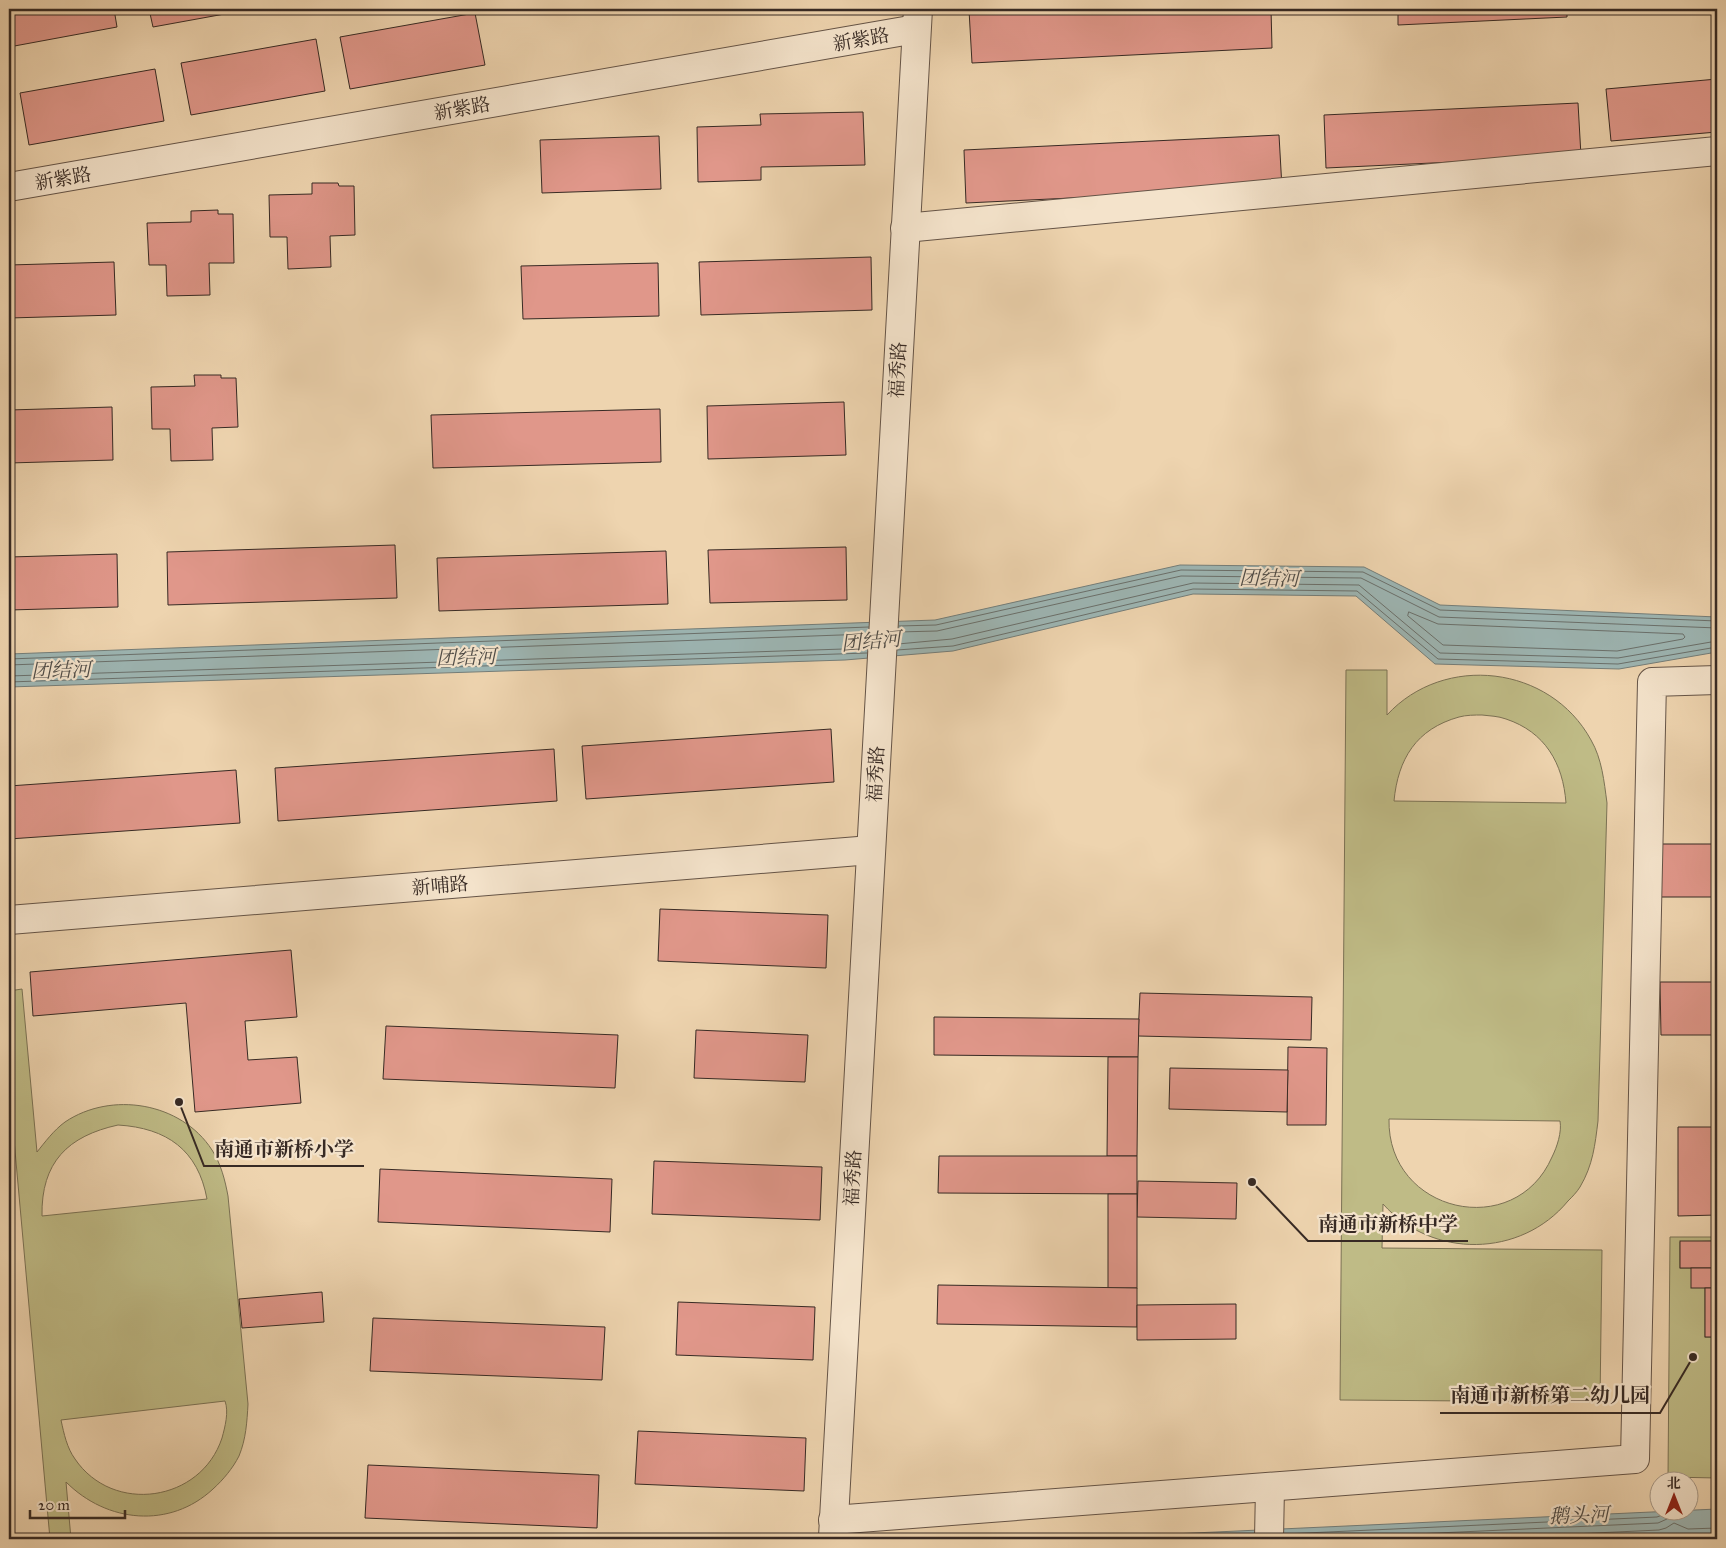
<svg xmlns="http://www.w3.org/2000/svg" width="1726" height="1548" viewBox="0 0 1726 1548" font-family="'IM FELL Great Primer','Noto Serif SC',serif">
<rect width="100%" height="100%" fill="#eed4af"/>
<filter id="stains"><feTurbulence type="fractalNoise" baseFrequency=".004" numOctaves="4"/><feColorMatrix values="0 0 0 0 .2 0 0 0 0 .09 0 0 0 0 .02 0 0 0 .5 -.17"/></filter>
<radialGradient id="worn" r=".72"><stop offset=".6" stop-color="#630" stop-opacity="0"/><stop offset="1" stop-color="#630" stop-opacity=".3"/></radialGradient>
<g fill="#bfbb86" stroke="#7b7255" fill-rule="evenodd">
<path d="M1346,670H1387V715C1444,653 1550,665 1591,740C1602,759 1604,781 1607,803L1598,1121C1595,1145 1593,1165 1580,1187C1577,1192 1572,1197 1568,1201C1521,1258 1432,1259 1383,1204L1382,1248L1602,1250L1600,1402L1340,1400ZM1482,715C1490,716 1498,716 1506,719C1545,732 1563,763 1566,803L1394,801C1398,759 1416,729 1459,717C1466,715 1475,715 1482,715ZM1389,1119L1560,1121C1562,1132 1557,1147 1552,1157C1515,1242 1387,1213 1389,1119Z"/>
<path d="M22,989L37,1152C45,1142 54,1130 65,1122C111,1091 181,1102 212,1150C221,1164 225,1180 228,1196L248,1404C247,1422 246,1439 239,1456C233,1468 223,1480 213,1489C170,1529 107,1523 66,1482L71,1539H50L9,1084V991ZM118,1125C167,1128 198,1150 207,1199L42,1216C41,1162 68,1136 118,1125ZM225,1401C229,1412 225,1427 222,1438C201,1502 113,1515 75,1459C67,1448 64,1434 61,1420Z"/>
<polygon points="1670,1237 1717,1237 1717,1241 1680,1242 1680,1268 1691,1268 1705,1288 1705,1337 1717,1337 1717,1478 1668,1477"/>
</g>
<g fill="#9db6b4" stroke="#747e7a">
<polygon points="1180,565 1364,567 1440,605 1717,617 1717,652 1619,669 1435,664 1356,596 1193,594 953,651 845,660 9,687 9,654 935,620"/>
<polygon points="1717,1509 1717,1539 1063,1539"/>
</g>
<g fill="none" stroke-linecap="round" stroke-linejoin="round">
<g stroke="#6a706c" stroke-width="1">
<polygon points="1409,612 1438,624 1683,634 1685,637 1683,639 1617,651 1443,645 1408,616"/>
<polyline points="899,626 936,625 1181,570 1363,572 1440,610 1717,621"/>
<polyline points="898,632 937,631 1181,576 1361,578 1439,617 1717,628"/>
<polyline points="898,644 952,639 1193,583 1359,585 1440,653 1618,658 1717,641"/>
<polyline points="897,650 953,646 1193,589 1357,591 1438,659 1618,664 1717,647"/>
<polyline points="9,659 869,627"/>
<polyline points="9,665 868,634"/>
<polyline points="9,676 844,649 868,647"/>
<polyline points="9,682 867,653"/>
<polyline points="1284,1534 1657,1517 1662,1515 1663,1510"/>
<polyline points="1171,1539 1254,1535"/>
<polyline points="1305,1539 1658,1523 1667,1519 1670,1510"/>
<polyline points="1466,1539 1659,1530 1666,1528 1674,1523 1688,1529 1717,1528"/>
</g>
</g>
<g fill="#e0978a" stroke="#372a24">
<polygon points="9,9 114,9 117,27 9,47"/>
<polygon points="149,9 252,9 153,27"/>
<polygon points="993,9 1271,9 1272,48 972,63 969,10"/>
<polygon points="1398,9 1567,9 1567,17 1398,25"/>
<polygon points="475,13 485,65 350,89 340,37"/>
<polygon points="316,39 325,91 191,115 181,63"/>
<polygon points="155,69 164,121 29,145 20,93"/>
<polygon points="1717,79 1717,132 1611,141 1606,89"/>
<polygon points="1578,103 1581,156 1326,168 1324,115"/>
<polygon points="863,112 865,165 761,167 761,180 698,182 697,127 761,125 760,114"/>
<polygon points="1279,135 1282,188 966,203 964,150"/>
<polygon points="659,136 661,189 542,193 540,140"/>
<polygon points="312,183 338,183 339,186 354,186 355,235 330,236 331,267 288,269 287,237 270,237 269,195 312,194"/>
<polygon points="218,210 218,214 233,214 234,263 209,263 210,295 167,296 166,265 149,265 147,223 191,222 191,211"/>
<polygon points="871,257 872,310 701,315 699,262"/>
<polygon points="114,262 116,315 9,318 9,265"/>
<polygon points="658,263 659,316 523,319 521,266"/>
<polygon points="194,375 221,375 221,378 236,378 238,427 212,428 213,460 171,461 170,429 152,429 151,387 195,386"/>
<polygon points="844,402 846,455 708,459 707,406"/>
<polygon points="112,407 113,460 9,463 9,410"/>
<polygon points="660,409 661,462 433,468 431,415"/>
<polygon points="395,545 397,598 168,605 167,552"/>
<polygon points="846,547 847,600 710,603 708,550"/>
<polygon points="666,551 668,604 439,611 437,558"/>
<polygon points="117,554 118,607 9,610 9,557"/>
<polygon points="831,729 834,782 586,799 582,746"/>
<polygon points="554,749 557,801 278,821 275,768"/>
<polygon points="236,770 240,823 9,839 9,786"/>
<rect x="1660" y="844" width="57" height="53"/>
<polygon points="660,909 828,915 826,968 658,961"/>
<polygon points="291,950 297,1017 245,1021 248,1060 297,1057 301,1103 195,1112 186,1003 33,1016 30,972"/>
<polygon points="1660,982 1717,982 1717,1035 1661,1035"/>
<polygon points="1140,993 1312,997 1311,1040 1138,1036"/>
<polygon points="934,1017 1139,1019 1138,1057 934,1055"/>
<polygon points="386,1026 618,1035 615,1088 383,1079"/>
<polygon points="696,1030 808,1035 805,1082 694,1078"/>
<polygon points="1288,1047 1327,1048 1326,1125 1287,1125"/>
<polygon points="1108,1057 1138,1057 1137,1156 1107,1156"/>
<polygon points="1170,1068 1288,1070 1287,1112 1169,1109"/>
<polygon points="1678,1127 1717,1127 1717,1215 1678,1216"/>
<polygon points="939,1156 1137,1156 1137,1194 938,1193"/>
<polygon points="654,1161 822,1167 820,1220 652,1214"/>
<polygon points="380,1169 612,1179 610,1232 378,1222"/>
<polygon points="1138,1181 1237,1183 1236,1219 1137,1217"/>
<rect x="1108" y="1194" width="29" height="94"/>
<rect x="1680" y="1241" width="37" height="27"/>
<rect x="1691" y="1268" width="26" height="20"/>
<polygon points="938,1285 1137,1288 1137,1327 937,1324"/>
<rect x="1705" y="1288" width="12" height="49"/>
<polygon points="322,1292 324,1322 242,1328 239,1299"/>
<polygon points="678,1302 815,1307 813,1360 676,1355"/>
<polygon points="1236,1304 1236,1339 1137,1340 1137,1305"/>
<polygon points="373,1318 605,1327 602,1380 370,1371"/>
<polygon points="638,1431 806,1438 804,1491 635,1484"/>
<polygon points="368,1465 599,1475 597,1528 365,1518"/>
</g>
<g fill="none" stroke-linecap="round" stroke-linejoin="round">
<g stroke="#655447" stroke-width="30">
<g id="minor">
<polyline points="9,187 916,29"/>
<polyline points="905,228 1717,151"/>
<polyline points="9,920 871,850"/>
<polyline points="833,1520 1635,1459 1652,682 1717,680"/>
<polyline points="833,1537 918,9"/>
<polyline points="1269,1539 1270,1487"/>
</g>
</g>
<use href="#minor" stroke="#f4e3cb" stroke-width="28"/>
</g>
<g text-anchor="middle" stroke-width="4.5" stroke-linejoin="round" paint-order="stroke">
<g font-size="19" fill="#372a24" stroke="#f4e3cb">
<text transform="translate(861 39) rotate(-10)" y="7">新紫路</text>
<text transform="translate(462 108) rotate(-10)" y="7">新紫路</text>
<text transform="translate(63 178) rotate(-10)" y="7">新紫路</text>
<text transform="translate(897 370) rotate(-87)" y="7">福秀路</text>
<text transform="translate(875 774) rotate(-87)" y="7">福秀路</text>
<text transform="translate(440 885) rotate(-5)" y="7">新哺路</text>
<text transform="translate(852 1178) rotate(-87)" y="7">福秀路</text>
</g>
<g font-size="20" font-style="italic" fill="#504d48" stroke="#f4e3cb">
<text transform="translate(1269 578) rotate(1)" y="7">团结河</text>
<text transform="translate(871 641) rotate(-5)" y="7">团结河</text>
<text transform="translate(466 657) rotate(-2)" y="7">团结河</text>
<text transform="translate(61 670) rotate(-2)" y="7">团结河</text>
<text transform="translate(1579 1515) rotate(-2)" y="7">鹅头河</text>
</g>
</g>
<path fill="none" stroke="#372a24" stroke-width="2" d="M179 1102L204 1166H364M1252 1182L1308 1241H1468M1693 1357L1660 1413H1440"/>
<g fill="#372a24" stroke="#f4e3cb" stroke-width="2">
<circle cx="179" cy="1102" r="5"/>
<circle cx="1252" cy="1182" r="5"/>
<circle cx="1693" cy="1357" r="5"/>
</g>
<g font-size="20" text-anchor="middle" font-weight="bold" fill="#372a24" stroke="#f4e3cb" stroke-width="4.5" stroke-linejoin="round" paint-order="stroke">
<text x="284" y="1156">南通市新桥小学</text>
<text x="1388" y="1231">南通市新桥中学</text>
<text x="1550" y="1402">南通市新桥第二幼儿园</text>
</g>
<rect width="1726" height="1548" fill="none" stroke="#eed4af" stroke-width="30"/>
<rect x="10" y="10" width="1706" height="1528" fill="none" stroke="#372a24" stroke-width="2.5"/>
<rect x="15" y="15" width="1696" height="1518" fill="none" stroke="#372a24"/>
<g transform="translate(1674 1496)"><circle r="24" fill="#f4e3cb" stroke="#a89988"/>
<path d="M0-4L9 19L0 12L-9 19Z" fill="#8f2418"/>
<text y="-8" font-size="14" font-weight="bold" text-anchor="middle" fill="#372a24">北</text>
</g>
<path d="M30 1510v8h95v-8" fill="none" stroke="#372a24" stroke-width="2.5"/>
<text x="38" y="1510" font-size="15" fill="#372a24" stroke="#f4e3cb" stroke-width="4" paint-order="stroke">20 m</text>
<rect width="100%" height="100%" filter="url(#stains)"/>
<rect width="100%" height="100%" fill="url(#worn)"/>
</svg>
